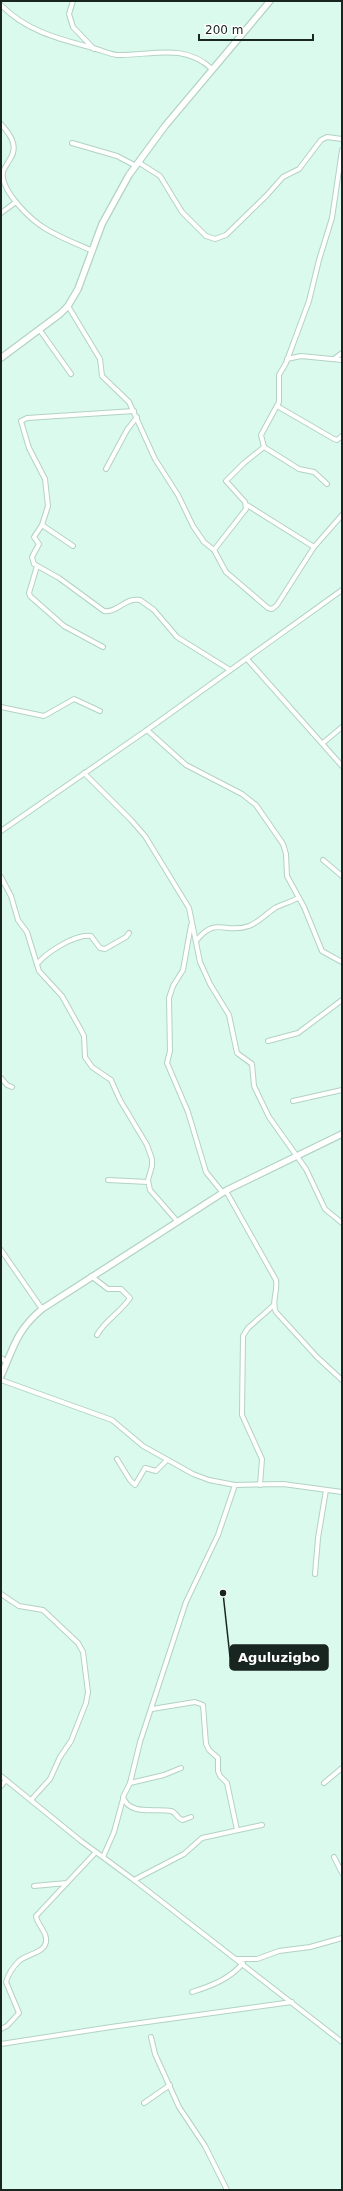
<svg xmlns="http://www.w3.org/2000/svg" width="343" height="2191" viewBox="0 0 343 2191" font-family="'DejaVu Sans',sans-serif">
<rect width="100%" height="100%" fill="#dafaed"/>
<g fill="none" stroke-linecap="round" stroke-linejoin="round">
<g stroke="#b3d2c5" stroke-width="6">
<g id="street">
<polyline points="73,1 69,14 73,27 94,49"/>
<path d="M1,5C26,31 59,39 93,48C101,50 109,54 117,55C150,56 183,42 212,69"/>
<path d="M1,124C10,134 19,146 10,159C8,163 4,168 3,172C0,191 31,220 46,229C61,238 77,244 93,251"/>
<polyline points="72,143 117,156 136,166"/>
<polyline points="138,162 160,176 182,212 206,236 215,239 226,235 267,195 283,177 299,169 321,140 327,137 342,139"/>
<polyline points="1,213 16,202"/>
<polyline points="68,306 100,359 102,376 129,402 155,459 178,495 193,526 204,542 214,550 226,572 268,608 272,609 277,605 314,547 342,515"/>
<polyline points="39,329 71,374"/>
<polyline points="287,359 301,356 342,360"/>
<polyline points="334,359 342,353"/>
<polyline points="277,406 334,439 337,440 342,436"/>
<polyline points="264,447 299,469 314,472 327,484"/>
<polyline points="106,469 127,430 137,417"/>
<polyline points="247,505 314,547"/>
<path d="M42,525L34,537L39,544L32,557L34,564L59,578L104,611C118,613 125,597 140,600L154,610L177,637L230,670"/>
<polyline points="73,546 42,525 48,506 45,479 29,448 21,421 27,418 134,411"/>
<polyline points="214,550 246,509 245,502 226,481 244,463 264,447 261,435 279,402 279,375 286,363 309,301 319,260 332,218 342,150"/>
<polyline points="37,566 29,593 30,596 64,626 103,647"/>
<polyline points="247,659 342,766"/>
<polyline points="1,707 44,716 74,699 100,711"/>
<polyline points="147,730 186,765 242,794 256,805 283,844 286,854 287,876 304,907 322,951 342,962"/>
<polyline points="323,743 342,727"/>
<polyline points="84,773 131,820 145,836 189,908 200,962 210,984 229,1015 237,1053 252,1064 254,1086 269,1117 306,1169 325,1209 342,1223"/>
<polyline points="1,831 147,730 342,590"/>
<polyline points="323,860 342,876"/>
<polyline points="1,877 11,896 18,920 27,932 39,971 62,996 81,1030 84,1036 85,1057 92,1067 111,1080 120,1100 147,1145 152,1159 152,1166 148,1180 150,1190 177,1221"/>
<polyline points="191,925 183,970 173,986 169,998 170,1051 167,1063 188,1112 206,1172 223,1193"/>
<path d="M196,941C217,915 225,935 249,926C259,922 266,914 275,908C282,904 291,902 298,898"/>
<path d="M37,964C47,952 75,934 91,936L100,948L105,949L126,937L129,933"/>
<polyline points="268,1041 298,1033 342,1000"/>
<polyline points="1,1078 7,1085 12,1087"/>
<polyline points="293,1101 342,1090"/>
<polyline points="108,1180 148,1182"/>
<path d="M226,1191L276,1280C278,1292 271,1302 276,1312L317,1357L342,1380"/>
<polyline points="1,1250 42,1309"/>
<path d="M91,1276L108,1289H121L130,1298C121,1312 105,1320 97,1335"/>
<polyline points="1,1358 7,1362"/>
<polyline points="1,1380 112,1420 143,1446 193,1474 209,1480 235,1485 283,1484 342,1492"/>
<polyline points="117,1459 130,1480 135,1485 145,1468 156,1471 167,1460"/>
<polyline points="260,1485 262,1459 242,1415 243,1336 248,1328 274,1305"/>
<polyline points="315,1574 318,1538 326,1490"/>
<polyline points="1,1594 19,1606 43,1610 78,1643 83,1652 88,1692 86,1703 71,1741 60,1757 50,1779 31,1800"/>
<polyline points="152,1709 195,1702 203,1705 206,1744 209,1750 218,1758 218,1771 220,1776 227,1783 237,1830"/>
<polyline points="1,1776 81,1841 134,1880 342,2042"/>
<polyline points="130,1783 164,1775 181,1768"/>
<polyline points="324,1783 342,1768"/>
<polyline points="1,1786 6,1780"/>
<path d="M191,1817L183,1820C177,1819 176,1812 171,1811C156,1808 129,1816 123,1797L130,1783L140,1742L186,1602L218,1535L235,1485"/>
<polyline points="103,1857 114,1832 123,1799"/>
<polyline points="334,1857 342,1873"/>
<polyline points="134,1880 184,1854 202,1838 262,1825"/>
<polyline points="34,1886 67,1883"/>
<polyline points="237,1959 257,1959 279,1951 310,1947 342,1938"/>
<path d="M192,1992C211,1986 230,1979 243,1963"/>
<path d="M1,2029L7,2026L19,2013L6,1982C8,1975 14,1966 19,1961C28,1953 48,1953 46,1938C45,1930 37,1924 36,1916L96,1852"/>
<polyline points="151,2037 155,2054 179,2107 205,2146 227,2190"/>
<polyline points="1,2044 111,2027 292,2002"/>
<polyline points="144,2103 170,2085"/>
</g>
</g>
<g stroke="#b3d2c5" stroke-width="8">
<g id="secondary">
<polyline points="1,358 60,314 68,306 78,289 102,224 129,175 165,126 270,1"/>
<path d="M1,1376C14,1347 16,1331 42,1309L227,1190L342,1134"/>
</g>
</g>
<use href="#street" stroke="#fff" stroke-width="4"/>
<use href="#secondary" stroke="#fff" stroke-width="5.5"/>
</g>
<path fill="none" stroke="#192520" stroke-width="1.5" d="M223 1593L230 1657"/>
<circle fill="#192520" stroke="#fff" stroke-width="1.5" cx="223" cy="1593" r="4"/>
<rect fill="#192520" stroke="#192520" stroke-width="1.5" x="230" y="1645" width="98" height="25" rx="4"/>
<g font-size="13" text-anchor="middle" font-weight="bold" fill="#fff">
<text x="279" y="1662">Aguluzigbo</text>
</g>
<rect width="343" height="2191" fill="none" stroke="#192520" stroke-width="4"/>
<path d="M199 34v6h114v-6" fill="none" stroke="#192520" stroke-width="2"/>
<text x="205" y="34" font-size="12" fill="#192520" stroke="#ffffff" stroke-width="3" paint-order="stroke">200 m</text>
</svg>
